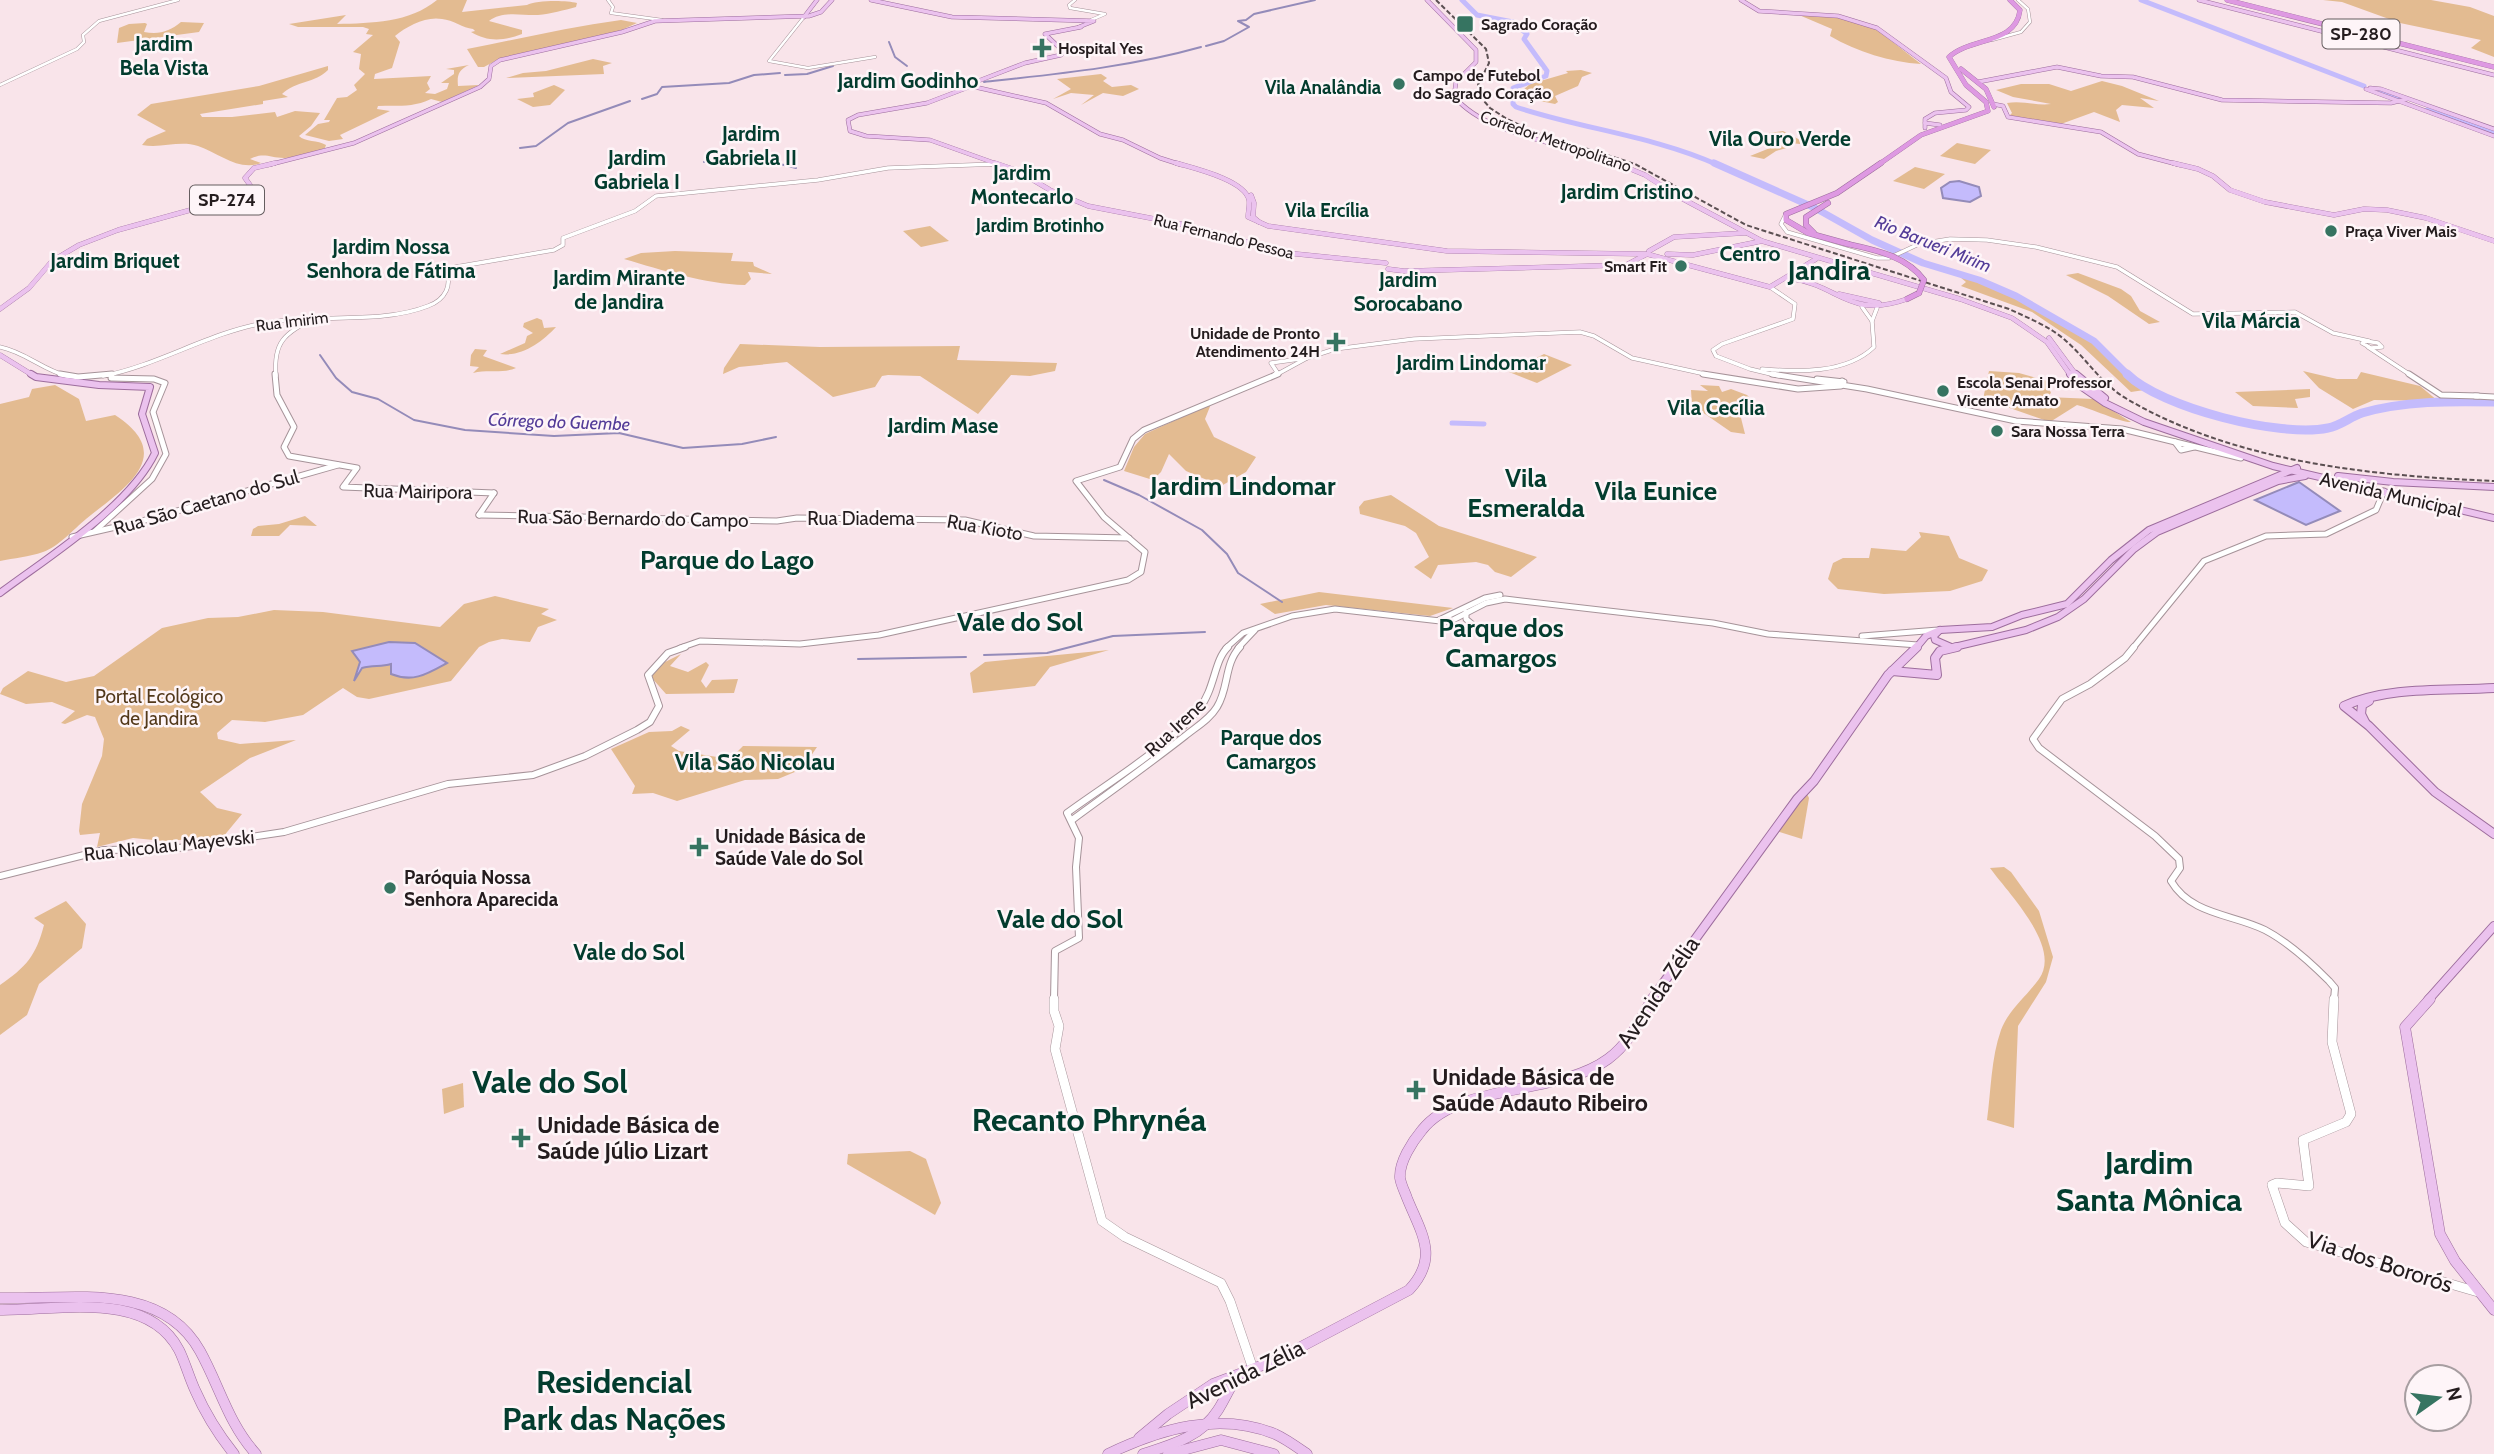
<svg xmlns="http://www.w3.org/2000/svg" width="2494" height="1454" viewBox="0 0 2494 1454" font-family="Cabin,sans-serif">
<rect width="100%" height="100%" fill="#f9e4ea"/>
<g fill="#e3bb91">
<path d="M437,0H467L462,12L527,5C536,0 566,0 577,3L576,7C564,10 551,14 538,15C523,16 503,10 489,21L522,30V34C504,41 487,42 471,32L475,31L473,29C463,28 453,20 442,19C426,16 407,26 395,36L400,42L392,68L375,74L374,79L431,76L427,83L430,89L425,93L435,94L447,89L449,83H441L454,74V70L446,69L469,65C458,70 457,76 458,86L479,85L442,102L431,99C412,108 398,105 378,106L377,109L390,111L340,135L343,139L329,141L305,135L318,124L329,122L330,120H324L337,98L347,97L357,90L354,85L365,74L359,69L361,54L353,52L373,35L366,34L369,29L363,27H298L289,24L346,15L337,24C372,23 409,23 437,0Z"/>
<polygon points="2323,0 2431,0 2470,7 2494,16 2494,57 2471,48 2481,40 2400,23 2342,2"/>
<path d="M1799,15L1839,16L1876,29L1921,64C1890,62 1857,52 1830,36L1832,29Z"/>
<path d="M621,20L637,23L617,32L497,60L484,67H478L467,49C518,39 570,27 621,20Z"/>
<path d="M181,22L204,23L199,32L117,43L119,28L129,24L145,23L147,24L144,32C160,35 170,31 181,22Z"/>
<polygon points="593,59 612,63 603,66 604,74 506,78 523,73 546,71"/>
<path d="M328,66V70C315,83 296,81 282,94L288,97L263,101V104L200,114L202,117H232L275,112L277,117L295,111L320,113L311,126L299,136C305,142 318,140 326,145L325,148C313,153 296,158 284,158C270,158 264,152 250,159L261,163C239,172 219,153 198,146C179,140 161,149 142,145L147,139L166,131L137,115L151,104L259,86Z"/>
<polygon points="1581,70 1592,73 1582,77 1578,86 1555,96 1558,102 1555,104 1530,99 1522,91 1530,84 1568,73 1566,71"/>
<polygon points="1101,74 1107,78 1103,81 1112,87 1131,85 1139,89 1123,96 1103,93 1081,105 1094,95 1071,93 1053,99 1071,89 1057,79"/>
<path d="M2102,81L2122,86L2159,101L2140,98L2154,108L2122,105L2116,110L2120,122L2094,112L2061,124L2009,116L2012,113L2007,103C2022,100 2036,106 2051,104L2013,97L1996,90L2021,84H2049L2071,91Z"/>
<polygon points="554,85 565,90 550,105 533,107 517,99 534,97 533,93"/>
<polygon points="1783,131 1802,141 1800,144 1790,143 1793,146 1776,151 1764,159 1750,156 1780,144 1763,137 1761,134"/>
<polygon points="1957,143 1991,150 1975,164 1940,156"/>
<polygon points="1915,167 1945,174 1924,189 1893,181"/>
<polygon points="930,226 949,241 921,247 903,231"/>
<path d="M675,251L733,253L731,261L753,262L754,266L772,274L748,272L751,279L745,285C704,284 662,270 624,259L641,253Z"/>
<polygon points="2078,273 2121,289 2131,296 2140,311 2160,322 2149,324 2108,296 2066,275"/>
<path d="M1966,274C2042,301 2090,338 2151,389L2131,392L2081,345L2032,312L1961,286L1966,282L1960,277Z"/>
<path d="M537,318L542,320L544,328L556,327C542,342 522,357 500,354L525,343L527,336L533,333L523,327L524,323Z"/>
<polygon points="740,344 820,347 960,346 957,360 1057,363 1055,371 1030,376 1011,375 978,414 920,376 888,375 882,376 875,387 833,397 787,362 739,367 723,374 724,368"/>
<path d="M475,349L487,350L483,356L516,368C502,374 488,369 473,373L479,367L470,366L471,355Z"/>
<polygon points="1544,354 1572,365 1537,383 1509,372"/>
<path d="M1989,371L2019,373L2051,382L2049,388L2051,393L2047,397L2094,399L2131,422C2122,423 2090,408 2077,405L2050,422L2007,407L1982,404Z"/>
<polygon points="2303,371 2337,379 2357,379 2361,372 2420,386 2438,401 2374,400 2353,409 2319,388"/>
<path d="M55,385L79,399L86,421L115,415C178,456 124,488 86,519C74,529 58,547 43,552C29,557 14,558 0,561V404L29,397L32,389Z"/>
<polygon points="1700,385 1719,386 1722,392 1731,389 1747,395 1755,403 1738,406 1745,434 1731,432 1692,405 1691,390 1708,391"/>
<polygon points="2310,389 2310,397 2295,399 2298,408 2253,406 2235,392"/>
<polygon points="1211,404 1205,419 1214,437 1256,457 1246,472 1221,486 1186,471 1169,454 1161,472 1153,480 1124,471 1134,447 1145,434"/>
<polygon points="1391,495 1439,526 1537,557 1511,577 1495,572 1488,565 1476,562 1438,565 1431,579 1414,567 1429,557 1416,533 1405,526 1360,514 1359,507 1364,501"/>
<polygon points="305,516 317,526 290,525 279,536 251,536 253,529 258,526 279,524"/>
<polygon points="1919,532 1949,536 1959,558 1988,570 1982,581 1950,591 1884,594 1838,589 1828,579 1833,563 1843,558 1869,558 1871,548 1906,551 1921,537"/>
<polygon points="1319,592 1453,608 1430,616 1326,605 1275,614 1260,604"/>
<polygon points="495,596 549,609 541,614 557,620 538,627 530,642 502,639 489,642 479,647 451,681 369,699 357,697 343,688 303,715 265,722 232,720 217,733 218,739 240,744 296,740 250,758 200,792 217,808 242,814 223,837 164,841 133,838 97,847 100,833 80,835 79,831 82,804 102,756 104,739 95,717 87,715 65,724 61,723 75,711 52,702 26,704 0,694 3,688 28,671 66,682 94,676 162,628 208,618 238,617 274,610 323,612 440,627 464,604"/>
<polygon points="1109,650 1050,667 1035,686 973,693 970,673 985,662"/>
<polygon points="681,654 670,666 688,672 706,662 709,665 701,681 706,688 712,680 738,679 734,693 666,694 651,677 659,665"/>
<polygon points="681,726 690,730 671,746 679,751 730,759 743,746 817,747 802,769 778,779 745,780 677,801 653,793 632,794 635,786 611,749 649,732 672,731"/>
<polygon points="1807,794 1809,798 1802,839 1776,831"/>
<path d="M2004,867L2011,872L2039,911L2053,957L2046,982L2018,1026L2014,1128L1987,1120C1991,1091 1991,1058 2001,1030C2009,1009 2026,997 2039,979C2062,947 2009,894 1990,868Z"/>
<path d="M66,901L86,924L82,948L39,984L27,1015L0,1035V985C26,967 36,956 44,925L34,918Z"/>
<polygon points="463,1083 464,1107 444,1114 442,1089"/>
<polygon points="910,1151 926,1159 941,1203 935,1215 847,1164 848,1154"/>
</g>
<g fill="#c4bbfc" stroke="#948bb9" stroke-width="2">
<polygon points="1959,181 1979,187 1981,196 1970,202 1943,198 1941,188 1950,182"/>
<polygon points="2299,482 2340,511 2306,525 2255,500"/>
<path d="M389,642L415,643L447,663C427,674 413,683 391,674V664C381,667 373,665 362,668L354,681L360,662L352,651Z"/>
</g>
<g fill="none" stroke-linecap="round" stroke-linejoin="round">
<g stroke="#948bb9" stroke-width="2">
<polyline points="889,42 895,57 907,66"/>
<polyline points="1206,46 1224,41 1249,27 1238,21 1246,20 1254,14 1315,0"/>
<polyline points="785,75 807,74 833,66"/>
<path d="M984,82C1057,74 1130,67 1201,47"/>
<polyline points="642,99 657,94 662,87 729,83 754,75 780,73"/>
<polyline points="520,148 536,146 568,123 630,101"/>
<polyline points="704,162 764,160 796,168"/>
<polyline points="320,355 336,378 352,392 378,399 414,420 465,430 554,436 619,433 683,448 742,444 776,437"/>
<polyline points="1104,480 1139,495 1202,530 1227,554 1238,573 1282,602"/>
<polyline points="984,655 1047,653 1113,636 1205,632"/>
<polyline points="858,659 966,657"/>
</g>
<polyline stroke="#c4bbfc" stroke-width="5" points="1452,423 1484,424"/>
<g stroke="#c4bbfc" stroke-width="5">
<path d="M1462,0L1477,15L1513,22L1527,34L1524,39L1547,71L1546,76L1513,88V104L1516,107C1582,129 1654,136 1718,165"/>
<polyline points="2141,0 2364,86"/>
<polyline points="2374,90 2399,99"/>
<polyline points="2427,110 2493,132"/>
</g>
<polyline stroke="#c4bbfc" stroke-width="7" points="1714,163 1815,208 1872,240 1923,263 1979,280 2016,296 2094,341 2129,376"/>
<path stroke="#c4bbfc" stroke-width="9" d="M2127,374C2161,408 2281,438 2328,428C2340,426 2350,417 2362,413C2403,401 2451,401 2494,402"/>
<g stroke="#a69399" stroke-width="3.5">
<g id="minor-far4">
<polyline points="608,0 613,7 611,13 662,20"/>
<polyline points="1070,8 1105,14 1091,20"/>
<polyline points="1070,8 1069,5 1075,0"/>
<polyline points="804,17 769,61 808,68 875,57"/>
<polyline points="1992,40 2021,32 2030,22 2028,9 2018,0"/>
<polyline points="0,85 77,49 84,42 83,35 99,21 178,0"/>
<polyline points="991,165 996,164"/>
</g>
</g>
<g stroke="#a69399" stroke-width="4.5">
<g id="minor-far3">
<polyline points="1786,214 1781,224 1787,232 1877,258 1889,258 1919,244 1950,239 1987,240 2036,247 2117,267 2193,314 2295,312 2333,333 2369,341"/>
<polyline points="1770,287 1795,304 1793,319 1722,344 1713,350 1716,356 1750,369 1779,376"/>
<polyline points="1862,307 1872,321"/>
<polygon points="2366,341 2378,343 2382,347 2371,348 2362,343"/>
<path d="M0,347C25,352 43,370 67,376"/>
<polyline points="2368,347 2412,376"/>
<path d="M1762,369C1798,372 1846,374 1874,347L1872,321L1877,308"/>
<polyline points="1274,375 1277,372 1271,363 1307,358 1335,349 1414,339 1580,332 1594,336 1632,358 1714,376"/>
<path d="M103,376C159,365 208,333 264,323C316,313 380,325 428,306C445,300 454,284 444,269L554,250L563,245V238L635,211L656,196L818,180L888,168L996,164"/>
<path d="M276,376C273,341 285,334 314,318"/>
<polyline points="1274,376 1307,358"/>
</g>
</g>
<g stroke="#a69399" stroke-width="7">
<g id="minor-far2">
<polyline points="60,374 78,377 112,374"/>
<polyline points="275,374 277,395 294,427 284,447 289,456 357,468 343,487 494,493"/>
<polyline points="1703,374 1798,389 1841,386 1842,381"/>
<polyline points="1772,374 1867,389 2016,421 2122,429 2241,458"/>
<polyline points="2409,374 2441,395 2478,396"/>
<polyline points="1817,379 1844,382"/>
<polyline points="2475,396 2494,397"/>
<polyline points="2175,442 2181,450 2194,447"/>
<polyline points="479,515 777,521 797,518 965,520 1034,536 1129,538"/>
<polyline points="479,515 494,493"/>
<polyline points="95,531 152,479 166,454 153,412 165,383 154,379 111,378"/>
<polyline points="72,537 142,521 338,465"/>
<polyline points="1466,612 1466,619 1472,624"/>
<polyline points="1439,620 1485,598 1500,595"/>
<polyline points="1862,636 1938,630"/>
<polyline points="680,648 700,641 800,644 879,635 1128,580 1141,572 1145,552 1104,517 1076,481 1120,467 1133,439 1144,430 1278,374"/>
<polyline points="1226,648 1243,633 1292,616 1335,609 1449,622 1486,603 1505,599 1713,623 1768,634 1918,645"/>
<polyline points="1238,648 1255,630"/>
<polyline points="2133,648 2204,561 2266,536 2326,534 2376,510 2384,491"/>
</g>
</g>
<g stroke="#a69399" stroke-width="8">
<g id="minor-far1">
<path d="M2134,647L2125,658L2090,684L2062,699L2033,739L2039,748L2155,836L2179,859L2180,868L2171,881C2191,915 2233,914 2265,930C2288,942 2310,962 2329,981L2335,988L2334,1000"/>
<path d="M1072,820C1110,792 1148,765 1185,736C1196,727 1210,719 1217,707C1229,688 1224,664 1240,647"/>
<polyline points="0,876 104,850 172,849 284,832 448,784 533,775 585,756 637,730 650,722 659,706 648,675 668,653 685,647"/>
<path d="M1054,1000L1055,951L1079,938L1076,867L1079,838L1067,813C1105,785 1171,745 1199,709C1215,689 1214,660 1228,647"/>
</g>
</g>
<g stroke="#a69399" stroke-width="10">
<g id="minor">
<polyline points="1054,999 1054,1011 1059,1026 1055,1049 1102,1221 1125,1237 1221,1283 1230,1301 1253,1369"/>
<polyline points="2334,999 2332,1042 2351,1114 2346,1122 2303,1140 2309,1186 2277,1183 2272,1185 2285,1223 2306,1242 2478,1292"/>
</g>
</g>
<g stroke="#9d6d9d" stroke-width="4.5">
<g id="major-far4">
<polyline points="871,0 952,17 1094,21 1079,27"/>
<path d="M1427,0L1476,50V62L1456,82L1454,96C1486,137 1572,144 1620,165"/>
<polyline points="1741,0 1759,11 1838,16 1877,28 1946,78 1951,92 1969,107 1966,110 1935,113 1925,119 1925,128"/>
<polyline points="2199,0 2494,75"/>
<polyline points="804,17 817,0"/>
<polyline points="1978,82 2057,67 2101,76 2133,77 2222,100 2391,103 2407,99"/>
<polyline points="973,83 1025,63 1061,55 1064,52 1045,34 1081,27"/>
<polyline points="969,87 927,103 858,115 848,120 850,131 866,136 930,140 1000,165"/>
<polyline points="975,87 1046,103 1100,134 1123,140 1160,158 1182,165"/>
<polyline points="2370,88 2381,89 2494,129"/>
<polyline points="2366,89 2494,136"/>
<polyline points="1993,104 2003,106 2008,117 2101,132 2138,154 2180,165"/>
<polyline points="1925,123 1940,125"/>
<polyline points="268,165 354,143 480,87 489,79 491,66 500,60 622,32 655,21 809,16 821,12 832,0"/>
</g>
</g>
<g stroke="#9d6d9d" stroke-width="5">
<g id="major-far3">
<polyline points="995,163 1018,171 1050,190 1088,206 1186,225 1287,253 1386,263"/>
<path d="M1176,163C1193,168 1245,180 1249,200C1250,205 1248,212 1248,217L1268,226L1447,251L1647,254L1770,287L1816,259"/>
<polyline points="1616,163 1645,175 1681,198 1762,241 1960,299 2012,318 2047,342 2071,376"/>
<polyline points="2173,163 2198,169 2213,176 2230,190 2265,202 2334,215 2364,209 2387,210 2426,218 2494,241"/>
<polyline points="1251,195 1254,203 1253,217 1259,222"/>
<polyline points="1649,251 1674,237 1745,233"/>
<polyline points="1667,254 1693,255 1762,241"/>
<polyline points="1388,269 1404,271 1626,265 1647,254"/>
<path d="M1787,278C1840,284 1848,320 1907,299"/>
<polyline points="1839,294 1879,303"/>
<polyline points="0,309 29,288 52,261 79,245 118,230 234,198 249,189 250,185 245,178 254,168 275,163"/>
<polyline points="2049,338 2077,376"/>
<polyline points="0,355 34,376"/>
</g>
</g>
<g stroke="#9d6d9d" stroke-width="8">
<g id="major-far2">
<polyline points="2070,374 2076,383 2105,403 2144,422 2273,466 2494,518"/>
<polyline points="2076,374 2105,398"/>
<polyline points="2338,476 2393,482 2494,487"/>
<path d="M0,593C48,557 129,507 155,453L142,414L150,387L99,385L36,377L31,374"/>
<polyline points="1940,630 1934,636 1935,640 1951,647"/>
<polyline points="1916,648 1926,636 1940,630 1992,627 2022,615 2067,604 2111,560 2149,530 2297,468"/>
<polyline points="1950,648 2026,630 2058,617 2084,599 2134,549 2157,532 2278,481 2305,476"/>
</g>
</g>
<g stroke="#9d6d9d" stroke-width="10">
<g id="major-far1">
<polyline points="1892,671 1937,675 1935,658 1940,651 1957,647"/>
<path d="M2494,688C2446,691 2388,686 2344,706L2369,726L2435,792L2494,834"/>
<polyline points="2365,722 2361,714 2362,705 2369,701"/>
<polyline points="1651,1000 1797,799 1814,781 1888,675 1917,647"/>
<polyline points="2428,1000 2494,926"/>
</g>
</g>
<g stroke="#9d6d9d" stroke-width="11">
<g id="major">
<polyline points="2430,999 2405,1027 2440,1234 2455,1261 2494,1310"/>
<path d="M0,1298C68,1300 161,1280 200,1351C220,1387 228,1423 256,1454"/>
<path d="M0,1310C56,1311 147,1289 179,1350C185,1362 189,1377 195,1390C205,1413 218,1434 234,1454"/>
<path d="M1139,1438L1168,1414L1213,1384L1276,1360L1409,1290C1440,1257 1421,1233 1407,1198C1405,1192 1401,1185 1400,1178C1399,1162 1412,1142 1422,1130C1460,1082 1558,1096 1608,1059C1629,1044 1640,1020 1652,999"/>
<path d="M1108,1454C1160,1429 1219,1411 1275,1434C1286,1439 1297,1447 1307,1454"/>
<path d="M1143,1454C1171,1445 1201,1437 1218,1410C1225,1399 1230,1387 1237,1376"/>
<polyline points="1168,1454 1221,1440 1274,1454"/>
</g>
</g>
<g stroke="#9d6d9d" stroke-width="5">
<g id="highway-far1">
<polyline points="2227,0 2494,67"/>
<polyline points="1961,69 1986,89 1994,107"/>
<path d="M1878,165L1921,135L1988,111L1986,102L1966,85L1949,57C1970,37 2016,45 2020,10L2010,0"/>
</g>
</g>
<g stroke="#9d6d9d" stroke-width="6">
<g id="highway">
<polyline points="1814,233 1806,225 1806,217 1828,203"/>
<polyline points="1848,244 1808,233 1786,220 1786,214 1837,193 1881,163"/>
<polyline points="1907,299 1919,293"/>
</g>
</g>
<use href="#minor-far4" stroke="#fff" stroke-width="2.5"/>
<use href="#minor-far3" stroke="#fff" stroke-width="3.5"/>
<use href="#minor-far2" stroke="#fff" stroke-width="5"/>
<use href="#minor-far1" stroke="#fff" stroke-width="6"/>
<use href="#minor" stroke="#fff" stroke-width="9"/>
<use href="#major-far4" stroke="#ebc2ee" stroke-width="3.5"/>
<use href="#major-far3" stroke="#ebc2ee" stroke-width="4.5"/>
<use href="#major-far2" stroke="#ebc2ee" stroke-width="6"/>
<use href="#major-far1" stroke="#ebc2ee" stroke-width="8"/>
<use href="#major" stroke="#ebc2ee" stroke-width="10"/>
<use href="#highway-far1" stroke="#de99e2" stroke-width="4.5"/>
<use href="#highway" stroke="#de99e2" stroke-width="5"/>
<path stroke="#5b4f52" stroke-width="2" stroke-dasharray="5 2.5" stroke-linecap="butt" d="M1436,0L1486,49L1489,63L1478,85L1479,95L1490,108L1507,119L1535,132L1635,164L1746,225L2009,309C2028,318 2049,326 2065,340C2087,359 2101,384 2127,399C2234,462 2372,476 2494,481"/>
<g stroke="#9d6d9d" stroke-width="6" stroke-linecap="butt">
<path id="highway-bridge" d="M1848,244C1876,250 1906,256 1924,280L1919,293"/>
</g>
<use href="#highway-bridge" stroke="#de99e2" stroke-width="5"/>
</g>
<g fill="#367461" stroke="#fef5f8" stroke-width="2.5">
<rect x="1456" y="15" width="18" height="18" rx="3.5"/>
<path d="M1038.5 37.5h7v7h7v7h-7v7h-7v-7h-7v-7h7z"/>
<circle cx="1399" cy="84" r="7"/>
<circle cx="2331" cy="231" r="7"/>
<circle cx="1681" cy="266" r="7"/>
<path d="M1332.5 331.5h7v7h7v7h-7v7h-7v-7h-7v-7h7z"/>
<circle cx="1943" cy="391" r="7"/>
<circle cx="1997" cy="431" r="7"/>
<path d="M695.5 836.5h7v7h7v7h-7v7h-7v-7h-7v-7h7z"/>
<circle cx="390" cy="888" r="7"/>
<path d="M1412.5 1079.5h7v7h7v7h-7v7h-7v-7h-7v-7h7z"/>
<path d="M517.5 1127.5h7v7h7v7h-7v7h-7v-7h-7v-7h7z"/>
</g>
<g text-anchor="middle" stroke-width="5" stroke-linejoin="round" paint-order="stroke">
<g font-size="16" font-weight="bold" fill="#241c1e" stroke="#fef5f8" text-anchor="start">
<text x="1481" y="30">Sagrado Coração</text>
<text x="1058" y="54">Hospital Yes</text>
<text x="1413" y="81">Campo de Futebol<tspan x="1413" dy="18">do Sagrado Coração</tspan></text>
<text x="2345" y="237">Praça Viver Mais</text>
<text x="1667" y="272" text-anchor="end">Smart Fit</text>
<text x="1320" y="339" text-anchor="end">Unidade de Pronto<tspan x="1320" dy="18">Atendimento 24H</tspan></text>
<text x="1957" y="388">Escola Senai Professor<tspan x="1957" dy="18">Vicente Amato</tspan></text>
<text x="2011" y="437">Sara Nossa Terra</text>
</g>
<g font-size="16" fill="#241c1e" stroke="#fef5f8">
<text transform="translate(1556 141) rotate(19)" y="6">Corredor Metropolitano</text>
<text transform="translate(1224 236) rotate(14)" y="6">Rua Fernando Pessoa</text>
<text transform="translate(292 321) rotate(-7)" y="6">Rua Imirim</text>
</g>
<g fill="#fef5f8" stroke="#655d5f" stroke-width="2">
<rect x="2322.5" y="19.5" width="77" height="29" rx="5"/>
<rect x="190" y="185.5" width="74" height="29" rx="5"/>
</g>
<g font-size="18" font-weight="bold" fill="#241c1e">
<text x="2361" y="40">SP-280</text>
<text x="227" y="206">SP-274</text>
</g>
<g font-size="18" font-style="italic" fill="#533c98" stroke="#fef5f8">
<text transform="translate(1933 244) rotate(22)" y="6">Rio Barueri Mirim</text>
<text transform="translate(559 422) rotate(2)" y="6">Córrego do Guembe</text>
</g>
<g font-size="19" font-weight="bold" fill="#033c2e" stroke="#fef5f8">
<text x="1323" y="94">Vila Analândia</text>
<text x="1327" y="217">Vila Ercília</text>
<text x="1040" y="232">Jardim Brotinho</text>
</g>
<g font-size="19" fill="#241c1e" stroke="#fef5f8">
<text transform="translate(418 491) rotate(1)" y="7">Rua Mairipora</text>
<text transform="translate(2391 494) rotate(13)" y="7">Avenida Municipal</text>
<text transform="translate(206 502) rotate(-16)" y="7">Rua São Caetano do Sul</text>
<text transform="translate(633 518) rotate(1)" y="7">Rua São Bernardo do Campo</text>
<text x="861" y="525">Rua Diadema</text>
<text transform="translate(985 527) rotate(10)" y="7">Rua Kioto</text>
<text transform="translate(1175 727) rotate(-43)" y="7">Rua Irene</text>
<text transform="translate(169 845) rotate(-6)" y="7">Rua Nicolau Mayevski</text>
</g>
<g font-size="19" fill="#53391b" stroke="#fef5f8">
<text x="159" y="703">Portal Ecológico<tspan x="159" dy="22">de Jandira</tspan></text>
</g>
<g font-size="19" font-weight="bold" fill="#241c1e" stroke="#fef5f8" text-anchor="start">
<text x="715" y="843">Unidade Básica de<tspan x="715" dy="22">Saúde Vale do Sol</tspan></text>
<text x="404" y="884">Paróquia Nossa<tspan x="404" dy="22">Senhora Aparecida</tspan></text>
</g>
<g font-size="21" font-weight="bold" fill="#033c2e" stroke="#fef5f8">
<text x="164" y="51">Jardim<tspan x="164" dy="24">Bela Vista</tspan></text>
<text x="908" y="88">Jardim Godinho</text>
<text x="751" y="141">Jardim<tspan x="751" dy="24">Gabriela II</tspan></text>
<text x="1780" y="146">Vila Ouro Verde</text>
<text x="637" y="165">Jardim<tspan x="637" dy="24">Gabriela I</tspan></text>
<text x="1022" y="180">Jardim<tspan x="1022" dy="24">Montecarlo</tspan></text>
<text x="1627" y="199">Jardim Cristino</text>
<text x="391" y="254">Jardim Nossa<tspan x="391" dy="24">Senhora de Fátima</tspan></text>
<text x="1750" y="261">Centro</text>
<text x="115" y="268">Jardim Briquet</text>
<text x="619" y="285">Jardim Mirante<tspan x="619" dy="24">de Jandira</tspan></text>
<text x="1408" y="287">Jardim<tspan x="1408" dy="24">Sorocabano</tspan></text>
<text x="2251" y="328">Vila Márcia</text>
<text x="1471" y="370">Jardim Lindomar</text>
<text x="1716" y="415">Vila Cecília</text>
<text x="943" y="433">Jardim Mase</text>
</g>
<g font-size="21" font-weight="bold" fill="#033c2e" stroke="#fef5f8">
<text x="1271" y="745">Parque dos<tspan x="1271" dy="24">Camargos</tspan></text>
</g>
<g font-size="23" font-weight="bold" fill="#033c2e" stroke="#fef5f8">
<text x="755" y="770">Vila São Nicolau</text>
<text x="629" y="960">Vale do Sol</text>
</g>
<g font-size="23" fill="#241c1e" stroke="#fef5f8">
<text transform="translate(1658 992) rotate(-56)" y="8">Avenida Zélia</text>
<text transform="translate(2380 1262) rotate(18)" y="8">Via dos Bororós</text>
<text transform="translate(1245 1374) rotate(-26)" y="8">Avenida Zélia</text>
</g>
<g font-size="23" font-weight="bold" fill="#241c1e" stroke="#fef5f8" text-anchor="start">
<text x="1432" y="1085">Unidade Básica de<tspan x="1432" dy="26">Saúde Adauto Ribeiro</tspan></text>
<text x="537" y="1133">Unidade Básica de<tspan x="537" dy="26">Saúde Júlio Lizart</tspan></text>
</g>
<g font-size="26" font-weight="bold" fill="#033c2e" stroke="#fef5f8">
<text x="1526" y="487">Vila<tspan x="1526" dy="30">Esmeralda</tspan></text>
<text x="1243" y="495">Jardim Lindomar</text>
<text x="1656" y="500">Vila Eunice</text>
<text x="727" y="569">Parque do Lago</text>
<text x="1020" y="631">Vale do Sol</text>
<text x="1501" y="637">Parque dos<tspan x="1501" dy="30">Camargos</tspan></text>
<text x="1060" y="928">Vale do Sol</text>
</g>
<g font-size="28" font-weight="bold" fill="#033c2e" stroke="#fef5f8">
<text x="1829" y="280">Jandira</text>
</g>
<g font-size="32" font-weight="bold" fill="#033c2e" stroke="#fef5f8">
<text x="550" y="1093">Vale do Sol</text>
<text x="1089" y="1131">Recanto Phrynéa</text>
<text x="2149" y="1174">Jardim<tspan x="2149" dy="37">Santa Mônica</tspan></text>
<text x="614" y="1393">Residencial<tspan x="614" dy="37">Park das Nações</tspan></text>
</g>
</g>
<g transform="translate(2438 1398) rotate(76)"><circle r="33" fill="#fef5f8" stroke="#a79ea1" stroke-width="2"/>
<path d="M0-5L12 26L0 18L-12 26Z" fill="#367461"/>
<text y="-10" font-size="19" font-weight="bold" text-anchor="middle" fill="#241c1e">N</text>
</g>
</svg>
